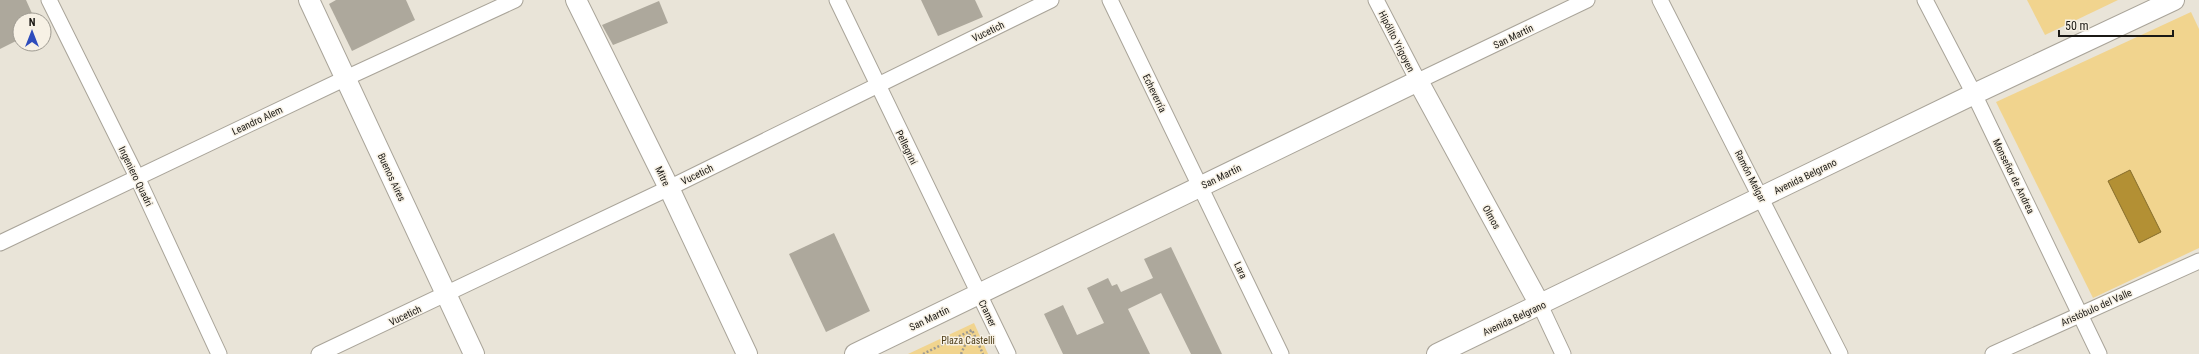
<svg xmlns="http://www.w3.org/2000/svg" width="2199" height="354" viewBox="0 0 2199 354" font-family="'Roboto Condensed',sans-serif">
<rect width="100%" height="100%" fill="#e9e4d8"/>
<g fill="#f1d48e">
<polygon points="2027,0 2118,0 2045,35"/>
<polygon points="2191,12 2199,29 2199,248 2093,298 1996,102"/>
<polygon points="974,323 988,354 908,354"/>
</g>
<polygon fill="#b39034" stroke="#856c2b" points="2130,170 2161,232 2139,243 2108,181"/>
<g fill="#ada89c">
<polygon points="0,0 26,0 35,20 20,20 20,39 0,49"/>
<polygon points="336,0 406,0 415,20 352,51 329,4"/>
<polygon points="921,0 975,0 983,17 938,36"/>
<polygon points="659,1 668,23 613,45 602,25"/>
<polygon points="834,233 870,311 826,332 789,254"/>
<polygon points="1171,247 1222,354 1191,354 1161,293 1128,309 1150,354 1063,354 1044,314 1063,305 1077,335 1104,323 1087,288 1108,278 1112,286 1117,284 1121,292 1153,278 1144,259"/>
</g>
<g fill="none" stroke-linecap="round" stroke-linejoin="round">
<g stroke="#a9a499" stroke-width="17">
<g id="minor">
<polyline points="49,0 137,177 219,354"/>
<polyline points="837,0 1008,354"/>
<polyline points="1110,0 1281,354"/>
<polyline points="1376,0 1418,81 1587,0"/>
<polyline points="1660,0 1840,354"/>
<polyline points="1925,0 1974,94 2099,354"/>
<polyline points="0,243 346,78 515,0"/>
<polyline points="1540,305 1563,354"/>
<polyline points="319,354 669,188 1051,0"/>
<polyline points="1993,354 2199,261"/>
</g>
</g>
<g stroke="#a9a499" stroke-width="22">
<g id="major">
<polyline points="309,0 474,354"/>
<polyline points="576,0 669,188 747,354"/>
<polyline points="855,354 1418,81 1540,305"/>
<polyline points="1437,354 1974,94 2174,0"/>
</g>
</g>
<g stroke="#9e9a91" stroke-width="2.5" stroke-dasharray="2 2" stroke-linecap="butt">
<polyline points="923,354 972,330 983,354"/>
<polyline points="961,354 971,331"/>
</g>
<use href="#minor" stroke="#fff" stroke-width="15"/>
<use href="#major" stroke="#fff" stroke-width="20"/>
</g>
<g text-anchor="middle" stroke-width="3" stroke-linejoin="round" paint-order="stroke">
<g font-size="10" fill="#1b1915" stroke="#f7f1e5">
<text transform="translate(988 31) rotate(-26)" y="4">Vucetich</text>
<text transform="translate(1513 36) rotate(-26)" y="4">San Martín</text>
<text transform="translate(1397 41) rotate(63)" y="4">Hipólito Yrigoyen</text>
<text transform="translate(1155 93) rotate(64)" y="4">Echeverría</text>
<text transform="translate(257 120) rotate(-25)" y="4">Leandro Alem</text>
<text transform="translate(907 147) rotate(64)" y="4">Pellegrini</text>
<text transform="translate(697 174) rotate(-26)" y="4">Vucetich</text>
<text transform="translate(136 176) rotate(64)" y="4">Ingeniero Quadri</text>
<text transform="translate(663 176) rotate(64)" y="4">Mitre</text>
<text transform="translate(1221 176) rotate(-26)" y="4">San Martín</text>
<text transform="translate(1751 176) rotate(63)" y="4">Ramón Melgar</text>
<text transform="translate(1805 176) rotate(-26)" y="4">Avenida Belgrano</text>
<text transform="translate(2014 176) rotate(64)" y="4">Monseñor de Andrea</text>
<text transform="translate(392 177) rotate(65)" y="4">Buenos Aires</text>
<text transform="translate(1492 217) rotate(61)" y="4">Olmos</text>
<text transform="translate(1241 270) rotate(64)" y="4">Lara</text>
<text transform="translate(2096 307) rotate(-24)" y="4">Aristóbulo del Valle</text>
<text transform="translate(988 313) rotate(64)" y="4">Cramer</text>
<text transform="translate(405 315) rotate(-25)" y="4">Vucetich</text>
<text transform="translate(929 318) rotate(-26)" y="4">San Martín</text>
<text transform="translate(1514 318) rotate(-25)" y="4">Avenida Belgrano</text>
</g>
<g font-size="10" fill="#4f3f1a" stroke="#f7f1e5">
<text x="968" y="344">Plaza Castelli</text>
</g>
</g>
<g transform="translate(32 32)"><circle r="19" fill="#f7f1e5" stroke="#9f9b92"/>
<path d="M0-3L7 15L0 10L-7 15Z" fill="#2e4cbc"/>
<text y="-6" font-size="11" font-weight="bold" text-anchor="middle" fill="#1b1915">N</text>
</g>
<path d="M2059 30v6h114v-6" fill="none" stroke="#1b1915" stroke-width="2"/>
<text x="2065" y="30" font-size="12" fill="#1b1915" stroke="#f7f1e5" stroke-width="3" paint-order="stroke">50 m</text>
</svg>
